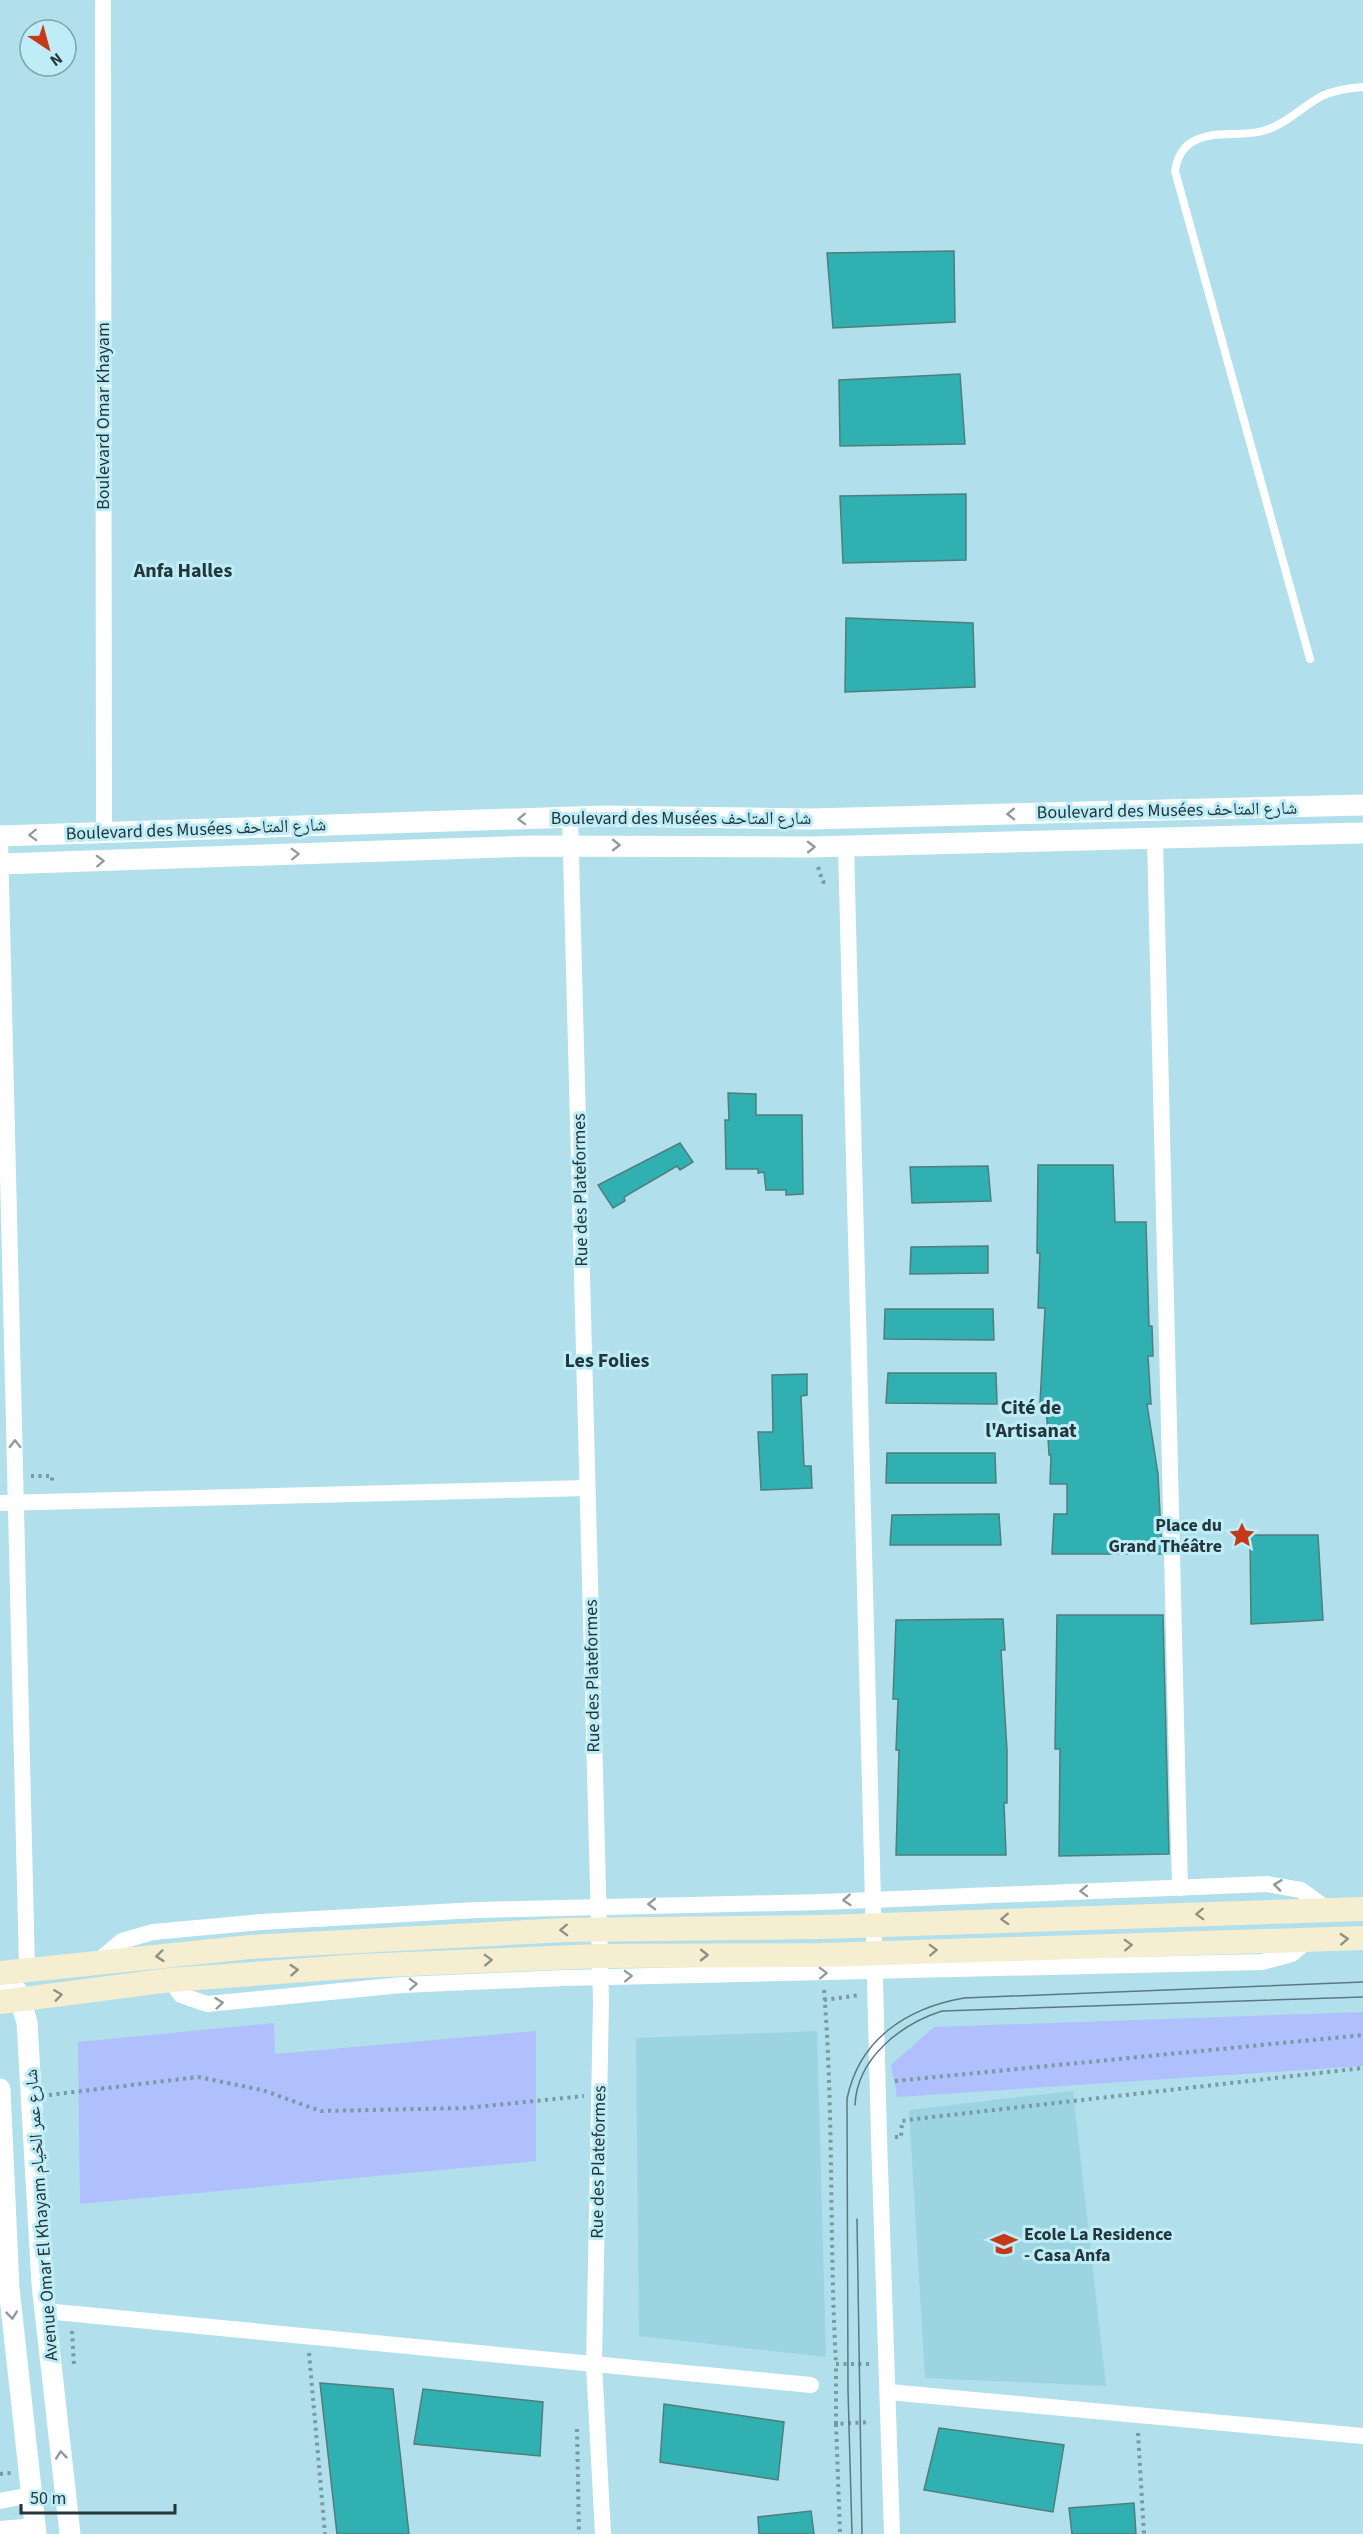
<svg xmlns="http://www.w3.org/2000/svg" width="1363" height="2534" viewBox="0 0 1363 2534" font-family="'Source Sans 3','Noto Naskh Arabic',sans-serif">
<rect width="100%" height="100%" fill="#b1dfeb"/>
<g fill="#9cd4e2">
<polygon points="817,2031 826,2357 639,2336 636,2038"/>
<polygon points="1073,2091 1106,2386 925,2378 909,2110"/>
</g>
<g fill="#b0bffd">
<polygon points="1363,2012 1363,2066 897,2097 891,2065 934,2027"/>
<polygon points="274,2023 275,2054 536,2031 536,2161 80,2204 78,2042"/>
</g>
<g fill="#30b0b0" stroke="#507e7d" stroke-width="1.5">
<polygon points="954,251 955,322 833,328 827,253"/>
<polygon points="960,374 965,444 840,446 839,380"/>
<polygon points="966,494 966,560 843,563 840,496"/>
<polygon points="846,618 973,623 975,687 845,692"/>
<polygon points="728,1093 756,1094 756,1115 802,1115 803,1194 786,1195 786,1190 766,1190 764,1172 758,1173 758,1169 726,1169 725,1120 729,1120"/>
<polygon points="680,1143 693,1162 680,1170 677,1166 624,1197 625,1201 613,1208 598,1185"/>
<polygon points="1038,1165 1113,1165 1115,1222 1146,1222 1149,1326 1152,1326 1153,1356 1148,1356 1151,1404 1147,1404 1158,1474 1162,1554 1052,1554 1054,1514 1067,1514 1067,1484 1050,1484 1051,1455 1049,1455 1046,1403 1040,1403 1045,1308 1038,1308 1040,1253 1037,1253"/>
<polygon points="988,1166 991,1201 912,1203 910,1167"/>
<polygon points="988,1246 988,1273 910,1274 911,1247"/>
<polygon points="885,1309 993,1309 994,1340 884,1339"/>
<polygon points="888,1373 996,1373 997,1404 886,1403"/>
<polygon points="807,1374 807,1395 801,1396 804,1466 811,1466 812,1488 761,1490 758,1432 773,1432 772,1375"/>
<polygon points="887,1453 995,1453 996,1483 886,1483"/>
<polygon points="991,1514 999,1514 1001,1545 890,1545 892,1515"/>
<polygon points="1250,1535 1318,1535 1323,1620 1251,1624"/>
<polygon points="1057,1615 1163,1615 1169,1854 1059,1856 1060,1749 1055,1749"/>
<polygon points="1003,1619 1005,1650 1001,1650 1007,1750 1007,1803 1004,1803 1006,1855 896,1855 899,1750 896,1750 898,1699 893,1699 896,1620"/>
<polygon points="320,2383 393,2389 409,2534 337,2534"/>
<polygon points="423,2389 543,2402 540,2456 414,2444"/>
<polygon points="664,2404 784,2422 778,2480 660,2462"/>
<polygon points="939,2428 1064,2445 1053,2512 924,2490"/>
<polygon points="1134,2503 1136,2534 1072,2534 1069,2508"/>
<polygon points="811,2511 814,2534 759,2534 758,2517"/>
</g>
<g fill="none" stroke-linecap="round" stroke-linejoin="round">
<g stroke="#779aa3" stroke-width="4" stroke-dasharray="3 4.5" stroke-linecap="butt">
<polyline points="818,867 823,882 829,882"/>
<polyline points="31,1476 52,1476 52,1483"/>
<path d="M824,1990C834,2114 829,2240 836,2364"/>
<polyline points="824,2000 860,1995"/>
<polyline points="895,2081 1363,2035"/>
<polyline points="49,2095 198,2077 262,2090 321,2111 465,2108 584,2096"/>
<polyline points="895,2137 901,2137 902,2121 915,2119 1363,2068"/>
<polyline points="72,2331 74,2366"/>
<polyline points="309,2353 325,2534"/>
<polyline points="869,2364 836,2364 836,2424 870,2422"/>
<polyline points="836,2424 840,2534"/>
<polyline points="577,2429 579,2534"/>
<polyline points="1138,2433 1144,2534"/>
<polyline points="0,2474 11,2473"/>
</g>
<path stroke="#fff" stroke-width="8" d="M1310,659L1175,171C1177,158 1182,147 1194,141C1213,130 1241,137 1263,131C1287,124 1301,107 1322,96C1335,90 1349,88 1363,87"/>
<g stroke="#fff" stroke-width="16">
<polyline points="103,0 104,831"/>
<polyline points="570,817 601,2002 594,2365 603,2534"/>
<polyline points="1155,839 1180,1888"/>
<polyline points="0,840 27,1969"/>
<polyline points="846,846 879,2137 892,2534"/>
<polyline points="0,1503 587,1488"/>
<polyline points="97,1962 122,1941 153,1932 261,1922 477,1910 822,1902 1267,1884 1301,1890 1330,1911"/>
<polyline points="170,1980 181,1995 207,2004 402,1985 564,1978 1262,1962 1292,1954 1307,1941"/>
<polyline points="45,2311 811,2385"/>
<polyline points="889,2392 1363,2436"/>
<polyline points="0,2501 31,2495"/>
<polyline points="0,2529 35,2526"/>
</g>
<g stroke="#fff" stroke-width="21">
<polyline points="0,836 604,816 810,819 1363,805"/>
<polyline points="0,864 530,846 811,847 1363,833"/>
<polyline points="0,1976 17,1991 27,2022 42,2284 70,2534"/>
<polyline points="0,2089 9,2288 36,2534"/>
</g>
<g stroke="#f6eed0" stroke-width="24">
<polyline points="0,1973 250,1947 564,1930 822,1927 1363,1909"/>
<polyline points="0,2002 170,1980 360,1966 600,1956 822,1955 1363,1938"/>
</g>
<g stroke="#5b7980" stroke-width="1.5">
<path d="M855,2105C857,2058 901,2024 942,2011L1363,1997"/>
<polyline points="857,2219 862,2534"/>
<path d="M852,2534L848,2390L847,2099C859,2039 907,2008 964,1998L1363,1982"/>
</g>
</g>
<defs><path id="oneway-chevron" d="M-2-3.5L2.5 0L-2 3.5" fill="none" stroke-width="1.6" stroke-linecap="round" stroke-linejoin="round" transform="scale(1.5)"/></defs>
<g stroke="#919a9c">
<use href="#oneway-chevron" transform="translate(1011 814) rotate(179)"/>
<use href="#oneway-chevron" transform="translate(522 819) rotate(178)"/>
<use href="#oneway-chevron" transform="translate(33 835) rotate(178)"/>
<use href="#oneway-chevron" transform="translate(616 845) rotate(1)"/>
<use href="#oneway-chevron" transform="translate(811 847) rotate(-1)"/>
<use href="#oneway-chevron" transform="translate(295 854) rotate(-2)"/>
<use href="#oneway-chevron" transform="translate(100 861) rotate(-2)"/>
<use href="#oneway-chevron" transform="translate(15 1444) rotate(-91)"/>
<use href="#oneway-chevron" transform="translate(1278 1885) rotate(-173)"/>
<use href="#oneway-chevron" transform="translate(1084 1891) rotate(178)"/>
<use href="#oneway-chevron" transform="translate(847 1900) rotate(176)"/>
<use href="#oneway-chevron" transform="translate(652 1904) rotate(179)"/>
<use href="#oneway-chevron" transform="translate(823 1973) rotate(-2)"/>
<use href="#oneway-chevron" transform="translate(628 1976) rotate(-2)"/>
<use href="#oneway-chevron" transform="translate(413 1984) rotate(-2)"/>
<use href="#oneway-chevron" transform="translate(219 2003) rotate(-6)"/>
<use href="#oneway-chevron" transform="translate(12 2315) rotate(84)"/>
<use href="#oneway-chevron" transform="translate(61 2455) rotate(-96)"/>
</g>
<g stroke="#8c9285">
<use href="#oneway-chevron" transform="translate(1200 1914) rotate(178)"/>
<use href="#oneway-chevron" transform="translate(1005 1919) rotate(178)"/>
<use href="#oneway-chevron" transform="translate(564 1930) rotate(178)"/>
<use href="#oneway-chevron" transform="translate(1344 1939) rotate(-3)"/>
<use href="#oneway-chevron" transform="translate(1128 1945) rotate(-2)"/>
<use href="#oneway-chevron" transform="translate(933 1950) rotate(-2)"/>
<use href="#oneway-chevron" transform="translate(704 1955)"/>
<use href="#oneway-chevron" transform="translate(160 1956) rotate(174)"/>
<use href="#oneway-chevron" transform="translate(488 1960) rotate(-2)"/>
<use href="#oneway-chevron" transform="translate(294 1970) rotate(-4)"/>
<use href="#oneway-chevron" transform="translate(58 1995) rotate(-8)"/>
</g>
<defs>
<g id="sight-bare" transform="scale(2.07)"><path d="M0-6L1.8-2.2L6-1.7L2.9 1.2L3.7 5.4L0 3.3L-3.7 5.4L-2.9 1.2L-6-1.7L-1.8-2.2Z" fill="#c43a19" stroke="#beedf8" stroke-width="2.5" paint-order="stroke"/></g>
<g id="school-bare" transform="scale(2.07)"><path d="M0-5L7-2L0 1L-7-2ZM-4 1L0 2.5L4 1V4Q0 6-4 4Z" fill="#c43a19" stroke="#beedf8" stroke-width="2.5" paint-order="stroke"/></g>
</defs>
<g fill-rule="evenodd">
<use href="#sight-bare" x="1242" y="1535"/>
<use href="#school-bare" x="1004" y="2244"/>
</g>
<g text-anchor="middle" stroke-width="6" stroke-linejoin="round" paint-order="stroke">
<g font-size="18" fill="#23363a" stroke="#beedf8">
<text transform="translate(103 416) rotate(-90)" y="6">Boulevard Omar Khayam</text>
<text transform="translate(1167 810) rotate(-1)" y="6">Boulevard des Musées شارع المتاحف</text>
<text x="681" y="824">Boulevard des Musées شارع المتاحف</text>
<text transform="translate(196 829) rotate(-2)" y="6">Boulevard des Musées شارع المتاحف</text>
<text transform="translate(580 1190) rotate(-91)" y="6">Rue des Plateformes</text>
<text transform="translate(592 1676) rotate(-91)" y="6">Rue des Plateformes</text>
<text transform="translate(598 2162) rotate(-89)" y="6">Rue des Plateformes</text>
<text transform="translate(41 2215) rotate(-94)" y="6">Avenue Omar El Khayam شارع عمر الخيام</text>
</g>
<g font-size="18" font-weight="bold" fill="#23363a" stroke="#beedf8" text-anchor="end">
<text x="1222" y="1531">Place du<tspan x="1222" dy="21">Grand Théâtre</tspan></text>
<text x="1024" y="2240" text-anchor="start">Ecole La Residence<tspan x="1024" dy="21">- Casa Anfa</tspan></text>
</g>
<g font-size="20" font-weight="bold" fill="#23363a" stroke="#beedf8">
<text x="183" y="577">Anfa Halles</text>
<text x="607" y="1367">Les Folies</text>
<text x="1031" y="1414">Cité de<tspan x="1031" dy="23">l'Artisanat</tspan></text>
</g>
</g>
<g transform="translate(48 48) rotate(144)"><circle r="28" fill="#beedf8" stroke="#80a4ac" stroke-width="1.5"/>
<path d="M0-4.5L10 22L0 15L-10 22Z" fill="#c43a19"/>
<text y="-9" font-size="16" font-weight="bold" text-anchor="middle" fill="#23363a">N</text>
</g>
<path d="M21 2504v9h154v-9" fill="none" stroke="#23363a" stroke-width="3"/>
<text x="30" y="2504" font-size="18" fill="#23363a" stroke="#beedf8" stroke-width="4.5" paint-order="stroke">50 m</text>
</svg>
